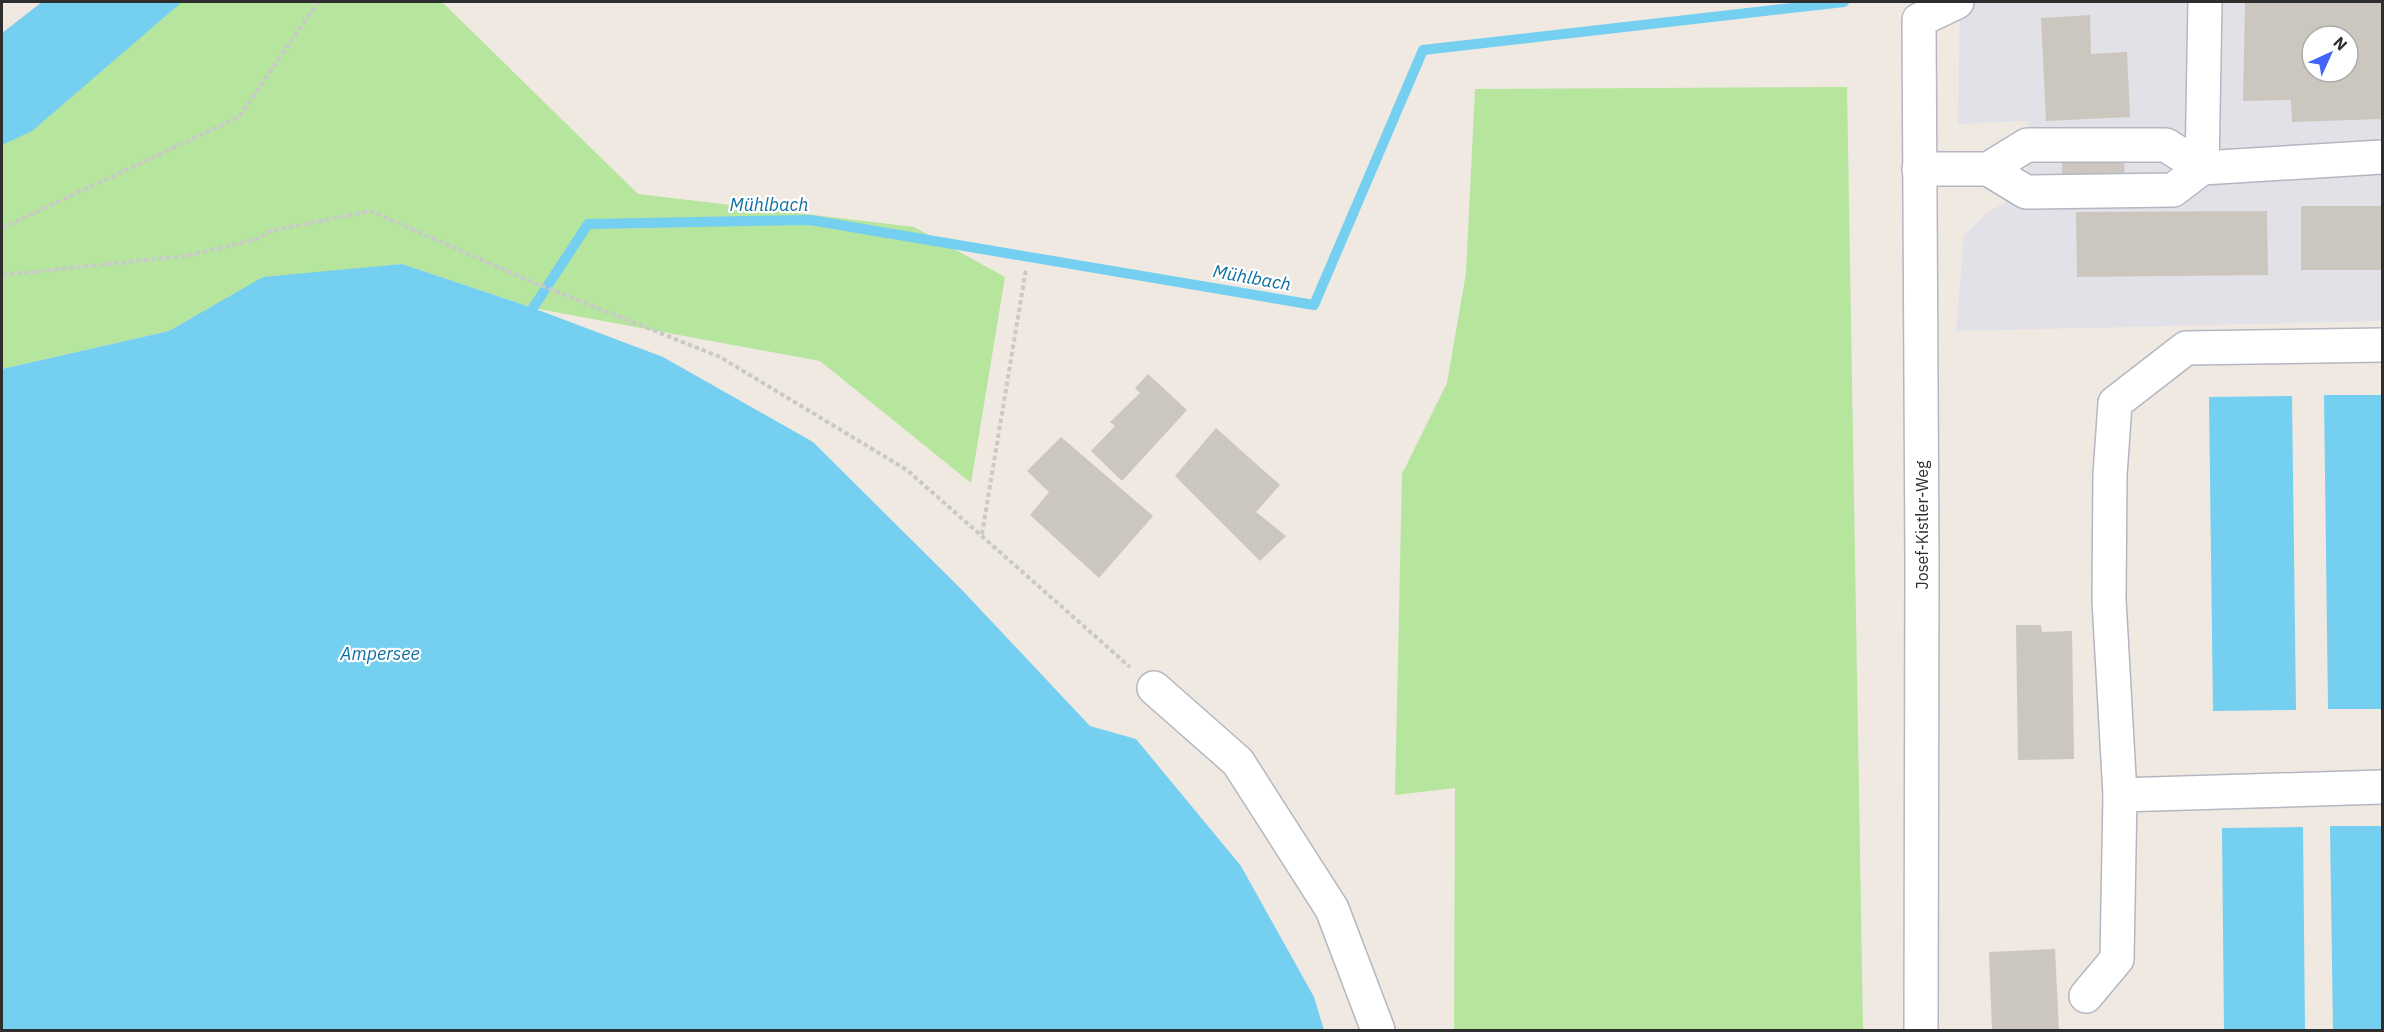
<svg xmlns="http://www.w3.org/2000/svg" width="2384" height="1032" viewBox="0 0 2384 1032" font-family="'IBM Plex Sans',sans-serif">
<rect width="100%" height="100%" fill="#efe9e1"/>
<path fill="#e3e1e8" fill-rule="evenodd" d="M1960,2H2382V321L1956,331L1964,235L1989,211L2026,192L2028,121L1958,124ZM2312,36H2348V72H2312Z"/>
<g fill="#b6e59e">
<polygon points="181,2 442,2 638,194 914,227 1005,277 971,483 820,361 533,308 402,264 263,278 169,331 2,369 2,144"/>
<polygon points="1847,87 1863,1030 1454,1030 1455,788 1395,795 1402,474 1447,383 1466,273 1475,89"/>
</g>
<g fill="#75cff0">
<polygon points="42,2 182,2 32,131 2,145 2,33"/>
<polygon points="402,264 533,308 663,357 813,442 963,591 1090,726 1136,739 1241,866 1314,997 1324,1030 2,1030 2,369 169,331 263,277"/>
<polygon points="2324,395 2382,395 2382,709 2328,709"/>
<polygon points="2292,396 2296,710 2213,711 2209,397"/>
<polygon points="2330,826 2382,826 2382,1030 2333,1030"/>
<polygon points="2303,827 2305,1030 2224,1030 2222,828"/>
</g>
<g fill="none" stroke-linecap="round" stroke-linejoin="round">
<polyline stroke="#75cff0" stroke-width="10" points="533,308 588,224 810,220 1314,305 1423,50 1844,2"/>
</g>
<g fill="#cbc7bf" fill-rule="evenodd">
<path d="M2245,2H2382V119L2292,122L2291,100L2243,101ZM2312,36H2348V72H2312Z"/>
<polygon points="2090,15 2091,54 2127,52 2130,117 2046,121 2041,18"/>
<polygon points="2062,153 2124,153 2125,184 2062,185"/>
<rect x="2301" y="206" width="81" height="64"/>
<polygon points="2267,211 2268,275 2077,277 2076,212"/>
<polygon points="1148,374 1187,410 1122,481 1091,451 1115,426 1110,422 1140,393 1135,388"/>
<polygon points="1216,428 1280,485 1256,512 1286,536 1260,561 1175,476"/>
<polygon points="1061,437 1153,516 1099,578 1030,515 1049,492 1027,471"/>
<polygon points="2016,625 2041,625 2042,632 2072,631 2074,759 2018,760"/>
<polygon points="2055,949 2059,1030 1992,1030 1989,952"/>
</g>
<g fill="none" stroke-linecap="round" stroke-linejoin="round">
<g stroke="#b4b7c1" stroke-width="36">
<g id="minor">
<polyline points="2202,168 2205,2"/>
<polyline points="1919,169 1988,169 2026,192 2173,190 2202,168 2382,157"/>
<polyline points="1988,169 2027,145 2166,145 2202,168"/>
<polyline points="1154,688 1238,762 1332,909 1378,1030"/>
<polyline points="2120,795 2382,787"/>
<polyline points="2086,996 2117,959 2120,795 2109,600 2110,475 2115,403 2186,348 2382,345"/>
<polyline points="1921,1030 1922,564 1919,20 1957,2"/>
</g>
</g>
<g stroke="#c9c9c9" stroke-width="4" stroke-dasharray="4.5 3" stroke-linecap="butt">
<polyline points="2,228 239,117 318,2"/>
<polyline points="2,275 185,256 255,240 270,231 371,211 525,279 720,357 907,470 1130,667"/>
<polyline points="982,534 1026,269"/>
</g>
<use href="#minor" stroke="#fff" stroke-width="33"/>
</g>
<g text-anchor="middle" stroke-width="4.5" stroke-linejoin="round" paint-order="stroke">
<g font-size="16" fill="#2e2e2e" stroke="#fff">
<text transform="translate(1922 525) rotate(-90)" y="6">Josef-Kistler-Weg</text>
</g>
<g font-size="18" font-style="italic" fill="#0d6fa3" stroke="#fff">
<text x="769" y="211">Mühlbach</text>
<text transform="translate(1252 278) rotate(10)" y="6">Mühlbach</text>
<text x="380" y="660">Ampersee</text>
</g>
</g>
<rect width="2384" height="1032" fill="none" stroke="#2e2e2e" stroke-width="6"/>
<g transform="translate(2330 54) rotate(45)"><circle r="28" fill="#ffffff" stroke="#ababab" stroke-width="1.5"/>
<path d="M0-4.5L10 22L0 15L-10 22Z" fill="#4264fb"/>
<text y="-9" font-size="16" font-weight="bold" text-anchor="middle" fill="#2e2e2e">N</text>
</g>
</svg>
